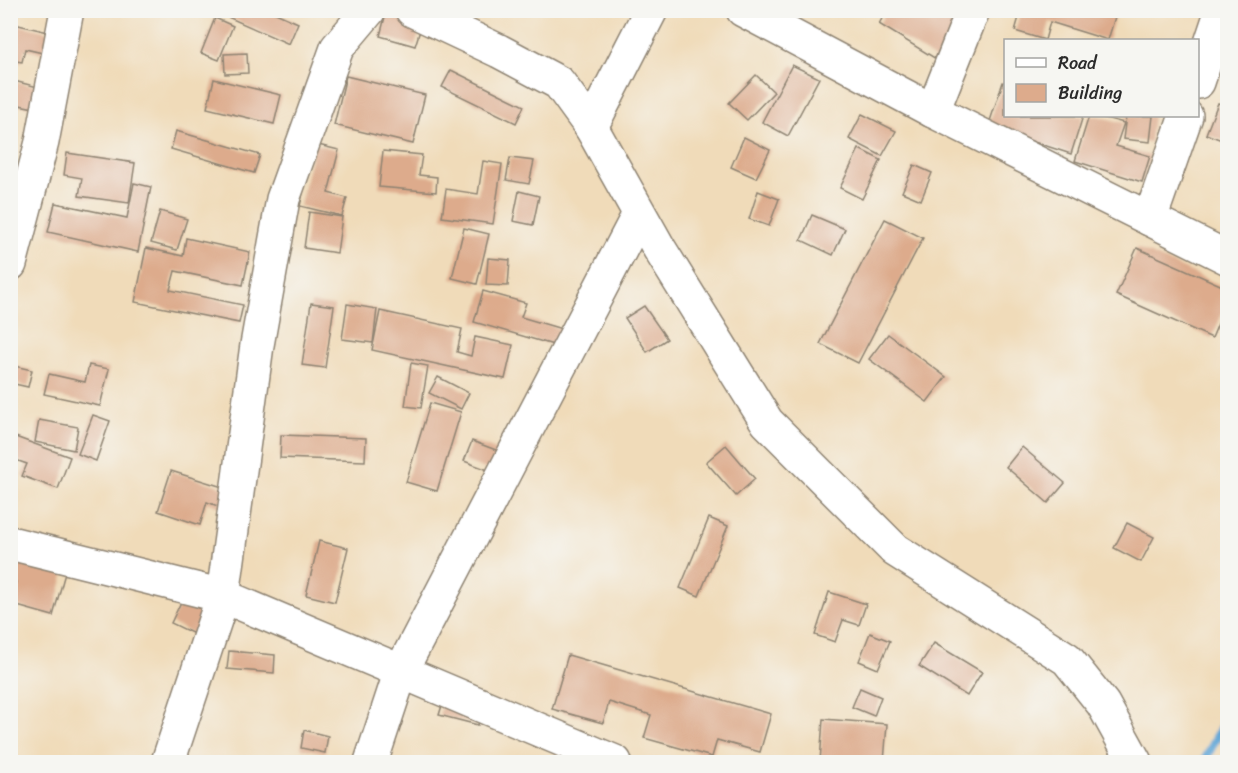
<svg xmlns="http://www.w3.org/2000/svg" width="1238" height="773" viewBox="0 0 1238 773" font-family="Sriracha,sans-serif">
<rect width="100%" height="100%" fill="#f6f6f2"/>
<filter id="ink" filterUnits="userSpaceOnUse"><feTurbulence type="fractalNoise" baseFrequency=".0167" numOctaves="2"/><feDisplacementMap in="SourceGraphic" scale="12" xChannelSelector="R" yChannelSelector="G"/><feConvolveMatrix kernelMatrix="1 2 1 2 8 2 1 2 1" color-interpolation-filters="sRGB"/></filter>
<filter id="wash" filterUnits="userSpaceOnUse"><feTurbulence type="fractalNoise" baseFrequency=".008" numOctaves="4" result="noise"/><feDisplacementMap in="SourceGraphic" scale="24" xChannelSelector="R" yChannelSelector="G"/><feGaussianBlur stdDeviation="1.35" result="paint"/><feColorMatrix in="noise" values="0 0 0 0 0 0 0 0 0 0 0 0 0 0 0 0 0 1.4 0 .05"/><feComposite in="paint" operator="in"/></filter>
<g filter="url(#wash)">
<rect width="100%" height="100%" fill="#f0dbb9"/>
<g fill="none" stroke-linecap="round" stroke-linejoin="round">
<polyline stroke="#60a6d6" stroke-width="9" points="1204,762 1228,714"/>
</g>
<g id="blocks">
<g fill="#ddab8c">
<polygon points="212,10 269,10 298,23 289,44"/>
<polygon points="887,10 946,10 966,22 941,62 879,24"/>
<polygon points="1021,10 1117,10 1108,40 1050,22 1045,40 1015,31"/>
<polygon points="386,13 422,24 415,46 380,36"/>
<polygon points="215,18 233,26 219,60 201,53"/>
<polygon points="10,23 61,35 56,56 25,49 22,62 10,60"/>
<polygon points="247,53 248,73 225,74 224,54"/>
<polygon points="792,65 819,78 788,136 762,122"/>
<polygon points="451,70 524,106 516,123 442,87"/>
<polygon points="756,75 774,92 747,120 729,103"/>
<polygon points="346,76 425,95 413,144 334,125"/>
<polygon points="214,79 281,95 274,124 207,108"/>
<polygon points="10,80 38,87 34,108 19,105 14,125 10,124"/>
<polygon points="1003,82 1005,82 1005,116 1083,116 1071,154 988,127"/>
<polygon points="1218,103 1227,106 1227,142 1206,134"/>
<polygon points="862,114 896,131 882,156 849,139"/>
<polygon points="1089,116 1098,116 1124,123 1116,146 1150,156 1142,182 1075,161"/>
<polygon points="1126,116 1153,116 1150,142 1123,139"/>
<polygon points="176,131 260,155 254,173 171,149"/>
<polygon points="744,137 770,150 756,178 731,167"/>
<polygon points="314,144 339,150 328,193 347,198 342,216 300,206"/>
<polygon points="859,149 881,160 862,199 840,188"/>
<polygon points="383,151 422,155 419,175 437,177 436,192 379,187"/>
<polygon points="67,153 135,163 129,203 79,196 82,178 64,175"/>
<polygon points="510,158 534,161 529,184 506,180"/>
<polygon points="483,161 502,164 493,224 442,217 446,189 478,194"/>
<polygon points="914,165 932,173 921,200 902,192"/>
<polygon points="134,183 151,187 138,252 48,232 55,203 127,218"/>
<polygon points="519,191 539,196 533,225 513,221"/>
<polygon points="758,191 779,199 769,226 749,219"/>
<polygon points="160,211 187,219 177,250 151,243"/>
<polygon points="309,212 342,217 337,253 304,248"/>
<polygon points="812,215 845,229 833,255 801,240"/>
<polygon points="885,219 923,238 858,363 820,344"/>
<polygon points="464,228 489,234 477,284 452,278"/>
<polygon points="186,238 250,252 243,285 175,271 170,290 243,305 239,323 135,302 146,248 183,256"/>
<polygon points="1137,248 1227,288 1227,302 1212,338 1116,295"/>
<polygon points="488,258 510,260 508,286 486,285"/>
<polygon points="483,291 526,303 521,317 562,329 557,346 474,322"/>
<polygon points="311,303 334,306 325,368 302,365"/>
<polygon points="347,304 377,309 373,343 342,339"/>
<polygon points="644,306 667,339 647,352 625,318"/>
<polygon points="380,311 462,329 457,352 471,356 475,337 513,345 505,379 372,350"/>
<polygon points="888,334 946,377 927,402 869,359"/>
<polygon points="411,363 428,366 421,408 405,406"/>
<polygon points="10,365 32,370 28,387 10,383"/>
<polygon points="89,365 109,369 100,406 44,394 49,374 85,382"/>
<polygon points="438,377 469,393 461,409 429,393"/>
<polygon points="430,403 461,412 437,491 406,482"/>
<polygon points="93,415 110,421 96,461 78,454"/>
<polygon points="39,420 78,427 74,450 35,442"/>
<polygon points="10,435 70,457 58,489 22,476 27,464 10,458"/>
<polygon points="281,435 366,438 365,461 280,458"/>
<polygon points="472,441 504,453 496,473 464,461"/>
<polygon points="726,445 755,479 736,496 706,462"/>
<polygon points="1022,447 1065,483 1048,503 1006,467"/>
<polygon points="171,471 229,489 223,508 207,502 200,525 158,511"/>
<polygon points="709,518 728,526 699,596 680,588"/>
<polygon points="1127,523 1154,537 1141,562 1114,548"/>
<polygon points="319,541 348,548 335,602 306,595"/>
<polygon points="10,558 65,573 53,616 10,604 16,582 10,580"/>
<polygon points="829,592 866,604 859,625 843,620 835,642 815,635"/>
<polygon points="182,600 205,611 194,634 171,623"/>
<polygon points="870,633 890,641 878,669 859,661"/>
<polygon points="934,643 982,672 967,696 919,666"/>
<polygon points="229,651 275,655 274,673 227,669"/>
<polygon points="568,655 771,714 760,752 717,740 712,757 644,738 651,715 609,702 603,723 552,709"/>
<polygon points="860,688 881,697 874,716 852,707"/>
<polygon points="445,696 483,706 478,725 439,715"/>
<polygon points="823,719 887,724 884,762 820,762"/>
<polygon points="304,730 328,736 325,753 301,748"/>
</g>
</g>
</g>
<g filter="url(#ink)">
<use href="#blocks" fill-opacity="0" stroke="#8e8372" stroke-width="1.5"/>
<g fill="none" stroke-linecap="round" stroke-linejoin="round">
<g stroke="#8e8372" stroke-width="36">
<g id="minor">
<polyline points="412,10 499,51 559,83 591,127 659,248 767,422 895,550 1067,659 1103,704 1135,762"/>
<polyline points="743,10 933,111 1228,258"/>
<polyline points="1198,82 1222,10"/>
<polyline points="933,111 973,10"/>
<polyline points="591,127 651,10"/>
<polyline points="1150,219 1186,116"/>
<polyline points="10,264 42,142 67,10"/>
<polyline points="10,543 223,596 615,762"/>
<polyline points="168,762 223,596 257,345 283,199 337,48 369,10"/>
<polyline points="371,762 401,671 639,214"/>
</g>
</g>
<use href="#minor" stroke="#fff" stroke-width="33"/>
</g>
</g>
<rect width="1238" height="773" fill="none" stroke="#f6f6f2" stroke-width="36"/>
<rect x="1004" y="39" width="195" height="78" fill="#f6f6f2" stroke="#a5a5a2" stroke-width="1.5"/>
<rect x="1016" y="58" width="30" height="9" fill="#ffffff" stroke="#a5a5a2" stroke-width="1.5"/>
<text x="1058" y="69" font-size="18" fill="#2b2b2b">Road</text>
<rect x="1016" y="84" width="30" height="18" fill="#ddab8c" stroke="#a5a5a2" stroke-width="1.5"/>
<text x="1058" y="99" font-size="18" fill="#2b2b2b">Building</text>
</svg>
